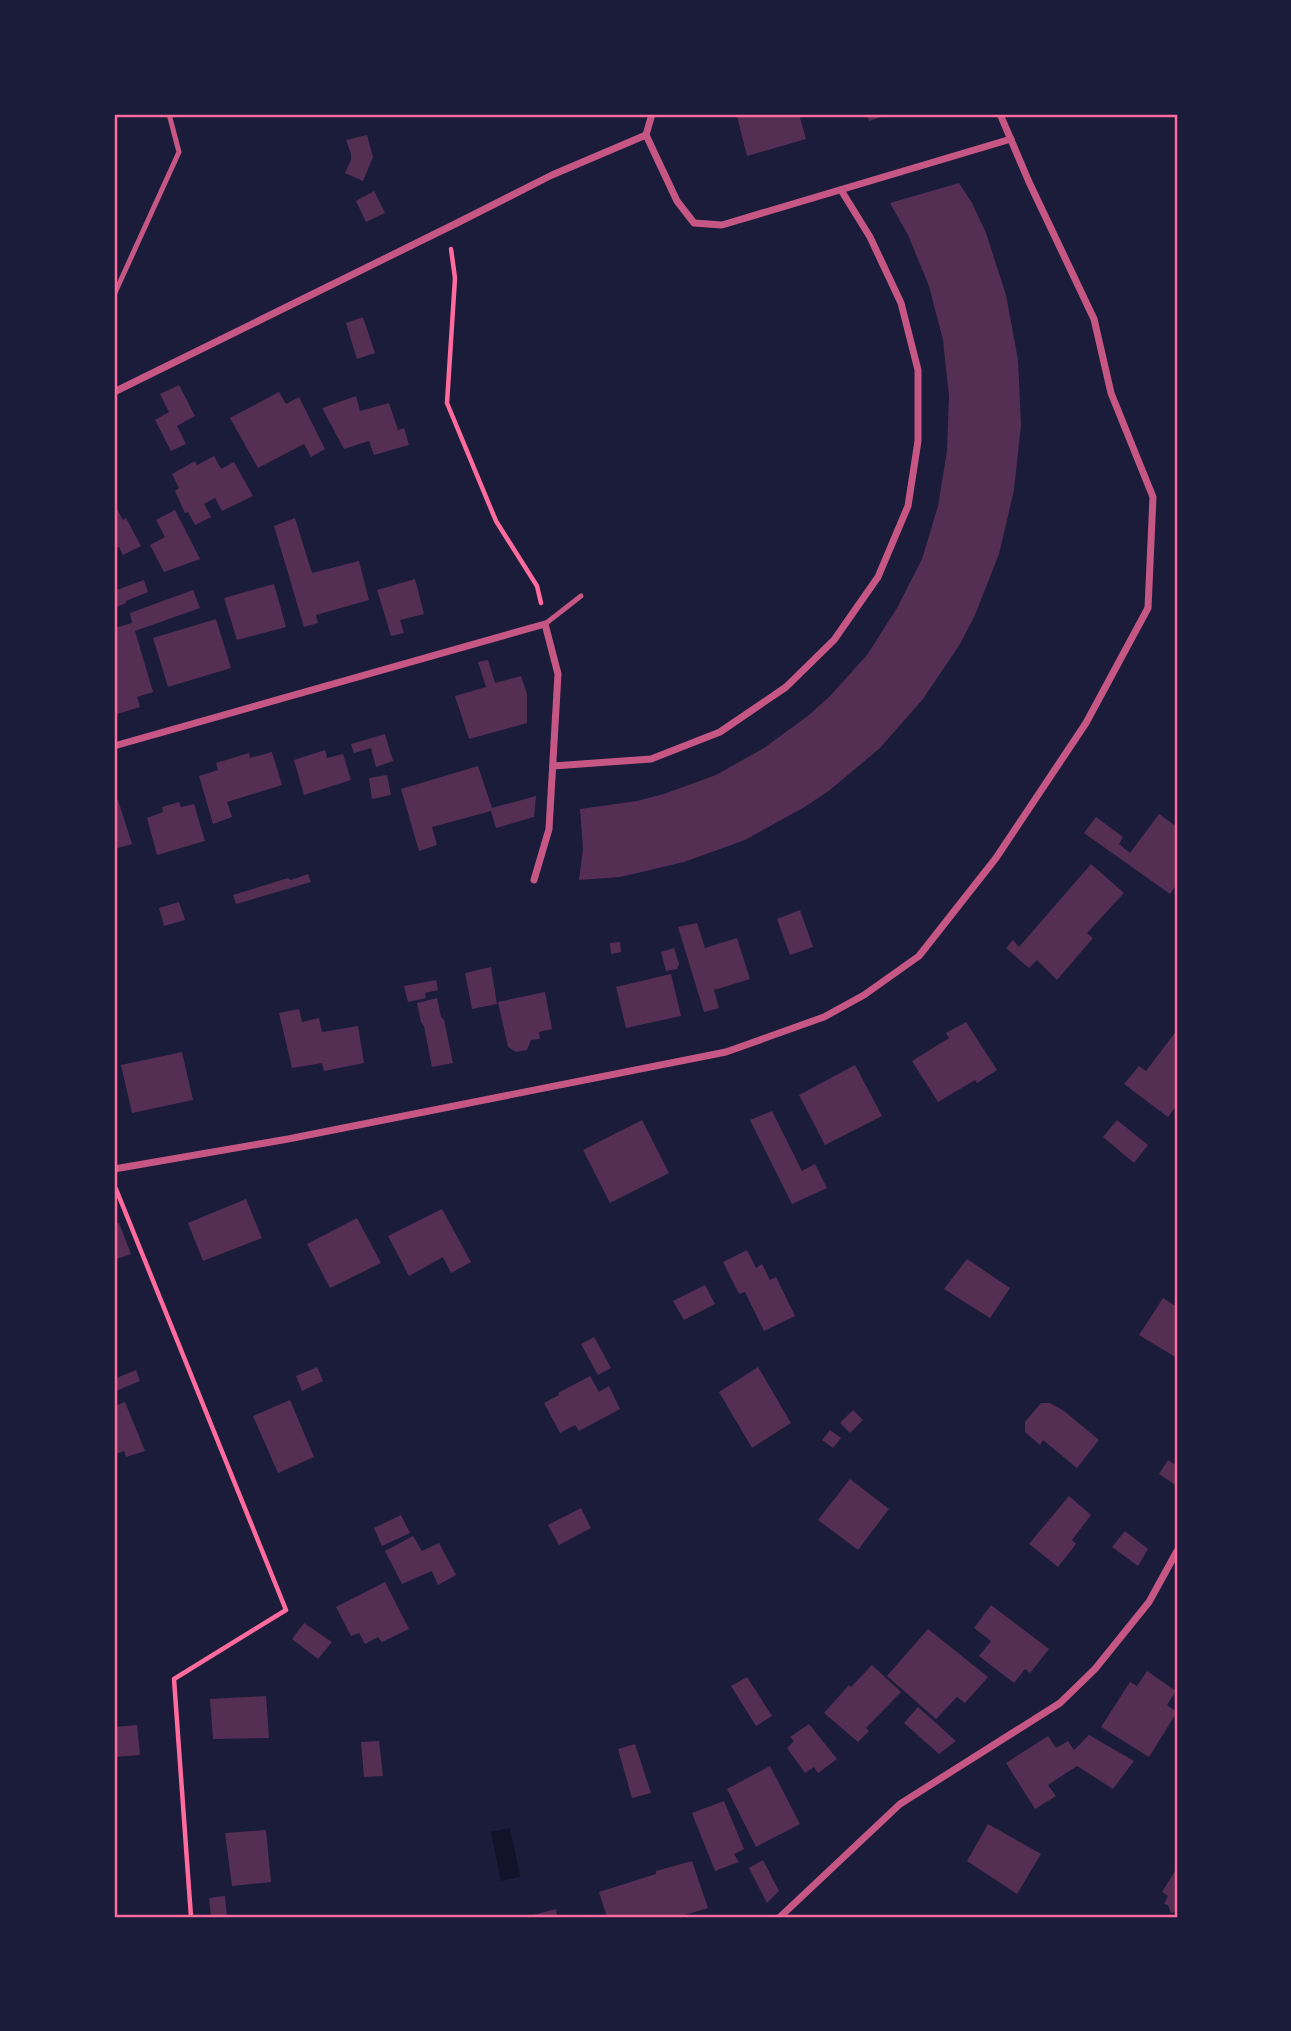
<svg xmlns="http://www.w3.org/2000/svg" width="1291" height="2031" viewBox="0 0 1291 2031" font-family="'Exo 2',sans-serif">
<rect width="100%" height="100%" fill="#1b1b3a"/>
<polygon fill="#12122b" points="510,1828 520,1877 501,1881 491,1832"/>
<g fill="#542f53">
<polygon points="746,114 799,114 806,139 747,156 737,116"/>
<polygon points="867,114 890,114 869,121"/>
<polygon points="367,135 373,157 363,181 345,173 351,160 351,154 346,140"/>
<polygon points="959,183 972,203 986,233 1006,295 1018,360 1021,425 1014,490 999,554 975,615 960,644 923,699 880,748 830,790 803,808 745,840 684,862 620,877 579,880 583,849 580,809 637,801 664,794 716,775 764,748 809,715 830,696 867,655 897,608 922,559 938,506 947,451 949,396 943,340 929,286 908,235 890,203"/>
<polygon points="374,191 385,213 366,222 356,201"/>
<polygon points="363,317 375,353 357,359 346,323"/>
<polygon points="179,385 195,416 177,426 186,444 171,451 155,420 169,412 160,394"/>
<polygon points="279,392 286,404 299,397 325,449 311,457 304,444 258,468 230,418"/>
<polygon points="356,396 360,411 389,403 398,430 404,428 409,445 374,455 369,441 344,449 322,408"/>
<polygon points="214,456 221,469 234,462 253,496 222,511 215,498 204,504 211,517 195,525 188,512 185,513 175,491 179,488 172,474 195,461 197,465"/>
<polygon points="114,503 123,520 126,518 141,546 123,555 119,547 114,549"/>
<polygon points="175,510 200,559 164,572 150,545 165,537 156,520"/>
<polygon points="295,518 312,573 359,561 369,600 316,615 318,623 304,627 274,526"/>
<polygon points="415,579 424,614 400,620 404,633 391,636 377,590"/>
<polygon points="144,580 148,592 126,601 126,603 114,608 114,591"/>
<polygon points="274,584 286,627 237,640 224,598"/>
<polygon points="193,590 200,608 135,631 153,692 137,697 140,707 114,715 114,654 116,653 114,646 114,628 132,623 130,613"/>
<polygon points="216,619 231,668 168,687 153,638"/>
<polygon points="488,660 495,683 521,676 527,694 527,723 469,739 455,696 486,687 478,662"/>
<polygon points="385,734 393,761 376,767 371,748 354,753 351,744"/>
<polygon points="325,750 327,758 343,754 351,780 304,795 294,760"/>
<polygon points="272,752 282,785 227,802 232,817 213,824 199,776 218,770 216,763 249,753 250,758"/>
<polygon points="478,766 492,808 536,796 534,817 496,828 491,811 432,827 437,845 419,851 401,789"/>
<polygon points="387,775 391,795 372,799 369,778"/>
<polygon points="118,800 132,844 114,849 114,801"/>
<polygon points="179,802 181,807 194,804 205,841 157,855 147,818 163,812 162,807"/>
<polygon points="1159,814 1177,827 1177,884 1170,894 1084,833 1096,817 1123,837 1119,844 1130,853"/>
<polygon points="1091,864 1124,893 1087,933 1093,938 1057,980 1037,960 1029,968 1006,948 1013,940 1019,947"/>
<polygon points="308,874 311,882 236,904 233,895 288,878 291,880"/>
<polygon points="179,902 185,920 164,926 159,908"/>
<polygon points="800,910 813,947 790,955 777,919"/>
<polygon points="697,923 705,948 737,938 750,979 714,990 719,1008 704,1012 678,927"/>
<polygon points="620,942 621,952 611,954 610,943"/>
<polygon points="674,948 679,964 677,969 666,971 661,952"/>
<polygon points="491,967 497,1004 472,1009 465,973"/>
<polygon points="671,974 681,1016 626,1028 616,987"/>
<polygon points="436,980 438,990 425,993 426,998 408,1002 404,986"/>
<polygon points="545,992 552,1029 539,1032 540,1039 531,1040 527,1050 516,1052 508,1047 498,1002"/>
<polygon points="437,998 441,1017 444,1020 453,1063 432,1067 424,1026 421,1022 417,1003"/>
<polygon points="299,1009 302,1022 319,1018 322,1032 358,1026 364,1063 324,1071 322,1063 292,1068 279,1013"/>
<polygon points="966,1022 997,1070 977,1083 975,1080 938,1102 912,1061 949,1038 946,1033"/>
<polygon points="1177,1030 1177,1105 1168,1117 1124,1084 1139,1066 1146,1071"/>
<polygon points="182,1052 193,1100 132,1113 121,1065"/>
<polygon points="855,1065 882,1116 825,1145 799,1095"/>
<polygon points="772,1111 802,1171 815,1164 827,1188 792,1204 750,1120"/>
<polygon points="642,1120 669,1173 610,1203 583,1150"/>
<polygon points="1117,1120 1148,1145 1134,1163 1103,1137"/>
<polygon points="246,1199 262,1238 203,1261 188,1223"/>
<polygon points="442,1209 471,1262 451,1273 443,1257 409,1276 388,1236"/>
<polygon points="357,1218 381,1263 330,1288 307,1244"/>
<polygon points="119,1223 131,1254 114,1260 114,1225"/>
<polygon points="747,1250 756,1268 762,1264 770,1280 776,1277 795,1316 764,1331 745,1292 739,1294 723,1262"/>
<polygon points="967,1259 1010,1288 990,1318 944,1289"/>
<polygon points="705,1285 715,1304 684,1320 673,1301"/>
<polygon points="1163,1298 1177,1307 1177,1358 1139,1335"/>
<polygon points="594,1337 611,1368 598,1375 581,1344"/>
<polygon points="317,1367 323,1381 302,1391 296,1376"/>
<polygon points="758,1367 791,1423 752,1448 719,1392"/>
<polygon points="136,1370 140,1381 116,1391 114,1379"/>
<polygon points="590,1376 599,1392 609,1386 620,1409 579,1431 575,1425 560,1433 544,1403 559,1395 558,1393"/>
<polygon points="290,1400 314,1457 278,1473 253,1416"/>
<polygon points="125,1402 145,1451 126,1457 124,1451 114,1455 114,1406"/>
<polygon points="1041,1403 1050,1403 1064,1411 1099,1440 1077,1468 1043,1440 1040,1445 1025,1432 1025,1422"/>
<polygon points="853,1410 863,1420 850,1433 840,1423"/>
<polygon points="830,1430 841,1438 833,1448 822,1440"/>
<polygon points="1168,1460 1177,1466 1177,1486 1159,1474"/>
<polygon points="850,1479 889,1509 858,1550 818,1520"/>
<polygon points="1069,1496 1091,1515 1072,1540 1076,1544 1058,1567 1029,1544"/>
<polygon points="581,1508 591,1528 559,1545 548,1525"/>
<polygon points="401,1515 410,1533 382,1546 374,1528"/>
<polygon points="1125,1531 1148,1549 1138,1566 1112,1547"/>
<polygon points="413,1536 422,1551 439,1543 456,1575 438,1585 432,1571 402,1584 385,1551"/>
<polygon points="385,1582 409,1629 382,1642 378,1637 365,1644 359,1633 351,1636 336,1607"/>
<polygon points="991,1605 1049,1649 1030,1673 1025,1669 1014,1683 979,1656 991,1641 974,1628"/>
<polygon points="304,1623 332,1642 318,1659 292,1639"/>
<polygon points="928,1629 988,1677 965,1703 957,1697 936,1719 887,1676"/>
<polygon points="872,1665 901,1692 866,1728 869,1731 858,1742 824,1713 849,1685 851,1687"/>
<polygon points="1147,1671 1176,1691 1167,1705 1177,1712 1149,1757 1101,1727 1130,1682 1137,1686"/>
<polygon points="747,1677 772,1716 756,1726 731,1686"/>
<polygon points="266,1696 269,1738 213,1739 210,1699"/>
<polygon points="918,1707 956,1741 939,1754 904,1723"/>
<polygon points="809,1724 837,1759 818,1773 814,1767 805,1773 787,1748 794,1741 790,1737"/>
<polygon points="137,1725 140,1755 114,1757 114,1727"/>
<polygon points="1089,1735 1134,1761 1113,1789 1077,1766 1048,1785 1056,1796 1035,1809 1006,1763 1048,1736 1056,1748 1068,1741 1074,1750"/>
<polygon points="379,1741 383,1776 364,1777 361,1742"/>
<polygon points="635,1744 651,1793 632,1798 618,1749"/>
<polygon points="770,1766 800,1824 756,1847 727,1789"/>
<polygon points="724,1801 744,1849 734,1854 739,1862 715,1871 692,1813"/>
<polygon points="988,1824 1041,1854 1017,1894 967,1861"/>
<polygon points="266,1830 271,1882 232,1886 225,1833"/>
<polygon points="763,1860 779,1891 767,1903 749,1868"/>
<polygon points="692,1861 708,1908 678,1917 607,1917 599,1892 656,1874 656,1871"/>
<polygon points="1177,1868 1177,1912 1171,1913 1168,1905 1164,1904 1168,1896 1162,1892"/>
<polygon points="225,1896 227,1917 211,1917 209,1898"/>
<polygon points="556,1909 557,1917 533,1917 533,1915"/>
</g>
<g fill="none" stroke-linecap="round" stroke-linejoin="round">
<g stroke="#ff6b9d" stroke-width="4.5">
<polyline points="451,249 455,278 447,403 496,521 537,586 541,603"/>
<polyline points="116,1189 286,1610 174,1679 191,1917"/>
</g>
<g stroke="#c65784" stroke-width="5">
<polyline points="114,295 179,152 169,114"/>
<polyline points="545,624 581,596"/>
</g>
<g stroke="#c65784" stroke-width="7">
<polyline points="652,114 646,135 677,201 694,223 722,225 1011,139"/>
<polyline points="114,392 457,223 552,175 646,135"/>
<polyline points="114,746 545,624 558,674 549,829 534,880"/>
<polyline points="553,766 651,759 720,732 786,687 834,640 878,577 908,506 918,441 918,370 901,303 870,237 841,190"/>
<polyline points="114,1169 288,1139 726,1052 824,1017 864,995 919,956 996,858 1086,723 1148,608 1153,497 1111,393 1094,319 1029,182 1000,114"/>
<polyline points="780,1917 900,1804 1060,1703 1095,1669 1149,1602 1177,1551"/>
</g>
</g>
<rect width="1291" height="2031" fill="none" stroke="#1b1b3a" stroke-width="231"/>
<rect x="116" y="116" width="1060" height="1800" fill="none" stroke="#ff6b9d" stroke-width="2.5"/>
</svg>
